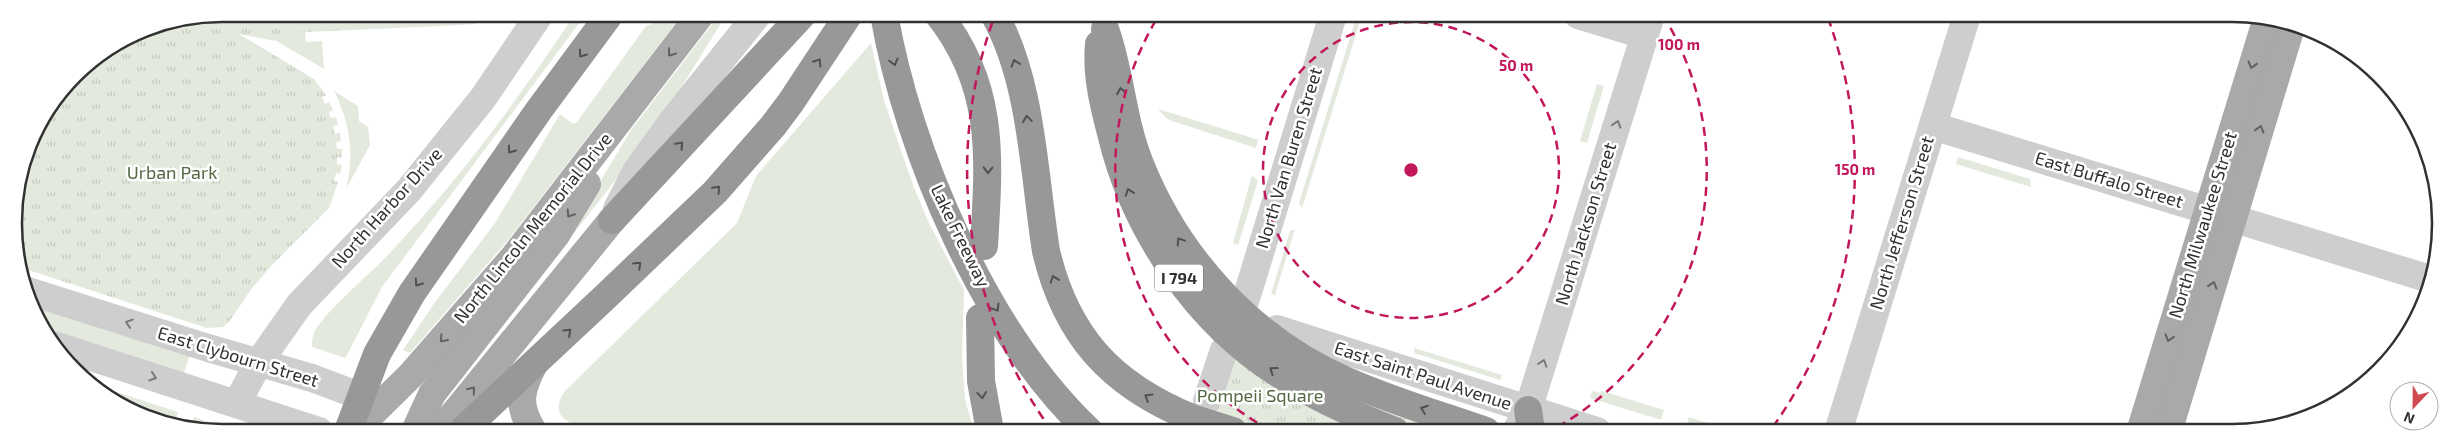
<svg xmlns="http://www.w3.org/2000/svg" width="2454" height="446" viewBox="0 0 2454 446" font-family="'Exo 2',sans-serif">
<defs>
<pattern id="park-tufts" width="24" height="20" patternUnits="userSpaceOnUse" patternTransform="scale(1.25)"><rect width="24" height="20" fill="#e4e9de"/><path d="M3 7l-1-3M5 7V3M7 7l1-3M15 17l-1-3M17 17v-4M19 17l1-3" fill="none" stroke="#c4c8bf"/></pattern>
</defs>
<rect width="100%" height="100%" fill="#fff"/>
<g fill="#e4e9de">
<polygon points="262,14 292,32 292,29 307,28 307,32 305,33 306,42 322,41 324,69 251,26"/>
<polygon points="440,14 483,14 476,24 441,26"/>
<path d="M575,14H586L382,287L346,357L345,358L312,347C312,344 312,339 313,336C319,316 369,275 385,258C457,183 517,101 575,14Z"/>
<polygon points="666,14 683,14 508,240 410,353 403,350 433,305 495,223 560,114 573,124 577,122 646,26 662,20"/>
<polygon points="720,14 727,14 652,134 470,365 579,217 631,130"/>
<polygon points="1357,15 1362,15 1302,208 1299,203"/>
<path d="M871,43L884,101L913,185L929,223L964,290L962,358L965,399L974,431H591C571,424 547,417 565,391L737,223L756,176Z"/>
<polygon points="1597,84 1604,86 1587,143 1580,141"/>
<path d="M334,91L358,106L359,121L368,127L370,145L346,189C355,154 350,123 334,91Z"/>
<polygon points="1158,109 1256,139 1258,140 1256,148 1172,121 1166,118"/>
<polygon points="1958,157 2030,179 2031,187 1956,164"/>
<polygon points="1252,175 1258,181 1238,245 1233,243"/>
<polygon points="1295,229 1275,295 1271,294 1290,231"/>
<polygon points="33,304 190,355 183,376 50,334"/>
<polygon points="1414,348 1502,375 1500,380 1414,353"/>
<polygon points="95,385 178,412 175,423 119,404"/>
<polygon points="1592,391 1600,393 1602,391 1664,410 1661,420 1590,398"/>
<polygon points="194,417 237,431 196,430 190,429"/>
<polygon points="1689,417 1723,428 1722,431 1700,431 1686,427"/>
</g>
<g fill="url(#park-tufts)">
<polygon points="223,14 440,14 441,26 307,32 307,28 293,29 293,33 283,27 275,41 239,34 314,79 326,95 322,97 325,104 329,102 333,110 329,112 331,118 336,117 338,125 333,126 335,134 340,133 341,141 336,142 337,149 342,149 342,158 337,157 337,164 342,165 340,174 336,173 334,181 338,182 329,208 272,265 252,288 229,322 223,327 207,328 22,268 14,210 30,143 75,75 143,30"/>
<polygon points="1236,351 1485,431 1212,431"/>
</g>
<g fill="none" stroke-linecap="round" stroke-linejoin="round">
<g stroke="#cecece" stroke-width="28">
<polyline points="1578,15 1644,35"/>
<polyline points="1933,126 2430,279"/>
<polyline points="617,209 637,170 674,119 758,14"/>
<polyline points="25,290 208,348 312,378 381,404"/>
<polyline points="1245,302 1333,15"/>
<polyline points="1277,329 1597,431"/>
<polyline points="57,346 319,431"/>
<polyline points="1207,401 1224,350"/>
<polyline points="237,403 259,362 299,305 409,190 483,98 540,14"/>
<polyline points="1516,431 1528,410 1651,15"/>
<polyline points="1838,432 1967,15"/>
</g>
<g stroke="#a9a9a9" stroke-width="28">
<path d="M533,366C520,391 517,406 533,431"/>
<polyline points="354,431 411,375 513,258 701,14"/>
<polyline points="415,431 432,394 556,235 587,184"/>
<polyline points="440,431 612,220"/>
<polyline points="2140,432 2267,18"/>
<polyline points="2168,432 2291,27"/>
</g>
<g stroke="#989898" stroke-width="28">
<path d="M938,14C996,87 989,159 984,246"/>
<path d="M994,14C1032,80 1034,176 1046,251C1066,336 1111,385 1192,418"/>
<polyline points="612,220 803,14"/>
<polyline points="980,318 981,381 990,431"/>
<polyline points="1528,410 1531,431"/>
<polyline points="348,431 377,354 412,293 539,110 610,14"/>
<polyline points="462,431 603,299 715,192 773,126 791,102 849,14"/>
</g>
<g stroke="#989898" stroke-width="28">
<path d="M884,14C908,153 986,334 1089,431"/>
<path d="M1105,29C1121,73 1122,120 1140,164C1178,259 1252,340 1347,381C1392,401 1440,415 1486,431"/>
<path d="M1099,44C1096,76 1104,106 1112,137C1135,231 1197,322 1279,374C1316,398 1354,415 1395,431"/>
<polyline points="1192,418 1233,431"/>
</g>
</g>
<defs><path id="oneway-chevron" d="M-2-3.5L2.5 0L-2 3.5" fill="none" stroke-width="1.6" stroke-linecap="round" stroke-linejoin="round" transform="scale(1.25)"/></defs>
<g stroke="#616161">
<use href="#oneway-chevron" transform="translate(671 53) rotate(127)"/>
<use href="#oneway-chevron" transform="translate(2252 65) rotate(107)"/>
<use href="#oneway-chevron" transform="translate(2260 129) rotate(-73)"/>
<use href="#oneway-chevron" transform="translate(570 214) rotate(123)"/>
<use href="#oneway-chevron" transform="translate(2213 285) rotate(-73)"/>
<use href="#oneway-chevron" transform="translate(2169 338) rotate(107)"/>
<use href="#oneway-chevron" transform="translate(443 339) rotate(131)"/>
<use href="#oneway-chevron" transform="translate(472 390) rotate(-51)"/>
</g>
<g stroke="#505050">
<use href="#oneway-chevron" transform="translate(582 54) rotate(126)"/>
<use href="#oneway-chevron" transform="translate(818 62) rotate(-57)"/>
<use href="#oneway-chevron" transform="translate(894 62) rotate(75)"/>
<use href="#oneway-chevron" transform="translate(1015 63) rotate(-108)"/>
<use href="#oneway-chevron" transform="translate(1121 91) rotate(-99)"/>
<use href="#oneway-chevron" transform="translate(1027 119) rotate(-98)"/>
<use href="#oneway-chevron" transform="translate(680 145) rotate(-47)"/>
<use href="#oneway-chevron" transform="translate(511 150) rotate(125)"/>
<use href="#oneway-chevron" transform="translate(988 170) rotate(91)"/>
<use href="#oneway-chevron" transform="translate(717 189) rotate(-47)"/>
<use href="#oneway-chevron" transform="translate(1129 192) rotate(-110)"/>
<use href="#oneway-chevron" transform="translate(1180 241) rotate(-124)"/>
<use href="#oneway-chevron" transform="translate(638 265) rotate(-44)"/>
<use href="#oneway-chevron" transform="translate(1054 279) rotate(-109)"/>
<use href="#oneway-chevron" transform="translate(418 283) rotate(125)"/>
<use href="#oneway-chevron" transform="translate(996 308) rotate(59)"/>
<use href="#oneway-chevron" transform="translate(568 332) rotate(-43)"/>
<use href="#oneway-chevron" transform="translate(1273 370) rotate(-144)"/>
<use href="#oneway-chevron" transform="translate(982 395) rotate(83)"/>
<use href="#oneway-chevron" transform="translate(1148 397) rotate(-149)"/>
<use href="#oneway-chevron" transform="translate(1424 409) rotate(-160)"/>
</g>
<g stroke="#787878">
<use href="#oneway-chevron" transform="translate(1617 124) rotate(-73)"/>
<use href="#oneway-chevron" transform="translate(129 323) rotate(-162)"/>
<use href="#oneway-chevron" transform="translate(1543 363) rotate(-72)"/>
<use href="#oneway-chevron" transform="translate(153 377) rotate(18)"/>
</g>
<g fill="none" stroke="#c2185b" stroke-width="2.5" stroke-dasharray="9 6">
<circle cx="1411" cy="170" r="148"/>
<path d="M1270 430A296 296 0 0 1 1159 15M1663 15A296 296 0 0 1 1552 430"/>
<path d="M1052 431A444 444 0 0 1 995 15M1828 18A444 444 0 0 1 1770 431"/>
</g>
<g text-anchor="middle" stroke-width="5" stroke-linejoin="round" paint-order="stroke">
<rect fill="#fff" stroke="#6f6f6f" stroke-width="1" x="1155" y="264.5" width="48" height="27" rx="4"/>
<g font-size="16" font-weight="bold" fill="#313131">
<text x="1179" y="284">I 794</text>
</g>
<g font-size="18" fill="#313131" stroke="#fff">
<text transform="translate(1289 158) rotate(-73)" y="6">North Van Buren Street</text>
<text transform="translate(2109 180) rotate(17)" y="6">East Buffalo Street</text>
<text transform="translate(387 208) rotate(-48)" y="6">North Harbor Drive</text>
<text transform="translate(1902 223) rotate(-73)" y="6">North Jefferson Street</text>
<text transform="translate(1586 224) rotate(-73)" y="6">North Jackson Street</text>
<text transform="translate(2203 225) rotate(-73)" y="6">North Milwaukee Street</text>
<text transform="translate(533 228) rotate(-51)" y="6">North Lincoln Memorial Drive</text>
<text transform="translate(960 236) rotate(64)" y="6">Lake Freeway</text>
<text transform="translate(238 357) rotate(17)" y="6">East Clybourn Street</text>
<text transform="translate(1423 376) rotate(18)" y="6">East Saint Paul Avenue</text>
</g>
<g font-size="18" fill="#536843" stroke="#fff">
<text x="172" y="179">Urban Park</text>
<text x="1260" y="402">Pompeii Square</text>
</g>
</g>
<path d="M0 0H2454V446H0ZM222 22H2232A200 200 0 0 1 2432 222V224A200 200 0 0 1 2232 424H222A200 200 0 0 1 22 224V222A200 200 0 0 1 222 22Z" fill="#fff" fill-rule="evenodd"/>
<path fill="none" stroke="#313131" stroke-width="2.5" d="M222 22H2232A200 200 0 0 1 2432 222V224A200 200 0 0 1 2232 424H222A200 200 0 0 1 22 224V222A200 200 0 0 1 222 22Z"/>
<circle cx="1411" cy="170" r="8" fill="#c2185b" stroke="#fff" stroke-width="2.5"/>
<g font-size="15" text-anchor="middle" font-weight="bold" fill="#c2185b" stroke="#fff" stroke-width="5" stroke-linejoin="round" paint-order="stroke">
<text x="1679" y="50">100 m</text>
<text x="1516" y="71">50 m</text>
<text x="1855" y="175">150 m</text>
</g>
<g transform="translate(2414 406) rotate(202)"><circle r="24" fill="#ffffff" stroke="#adadad"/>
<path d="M0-4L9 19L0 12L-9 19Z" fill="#d04b52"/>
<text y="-8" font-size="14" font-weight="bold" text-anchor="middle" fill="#313131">N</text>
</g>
</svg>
